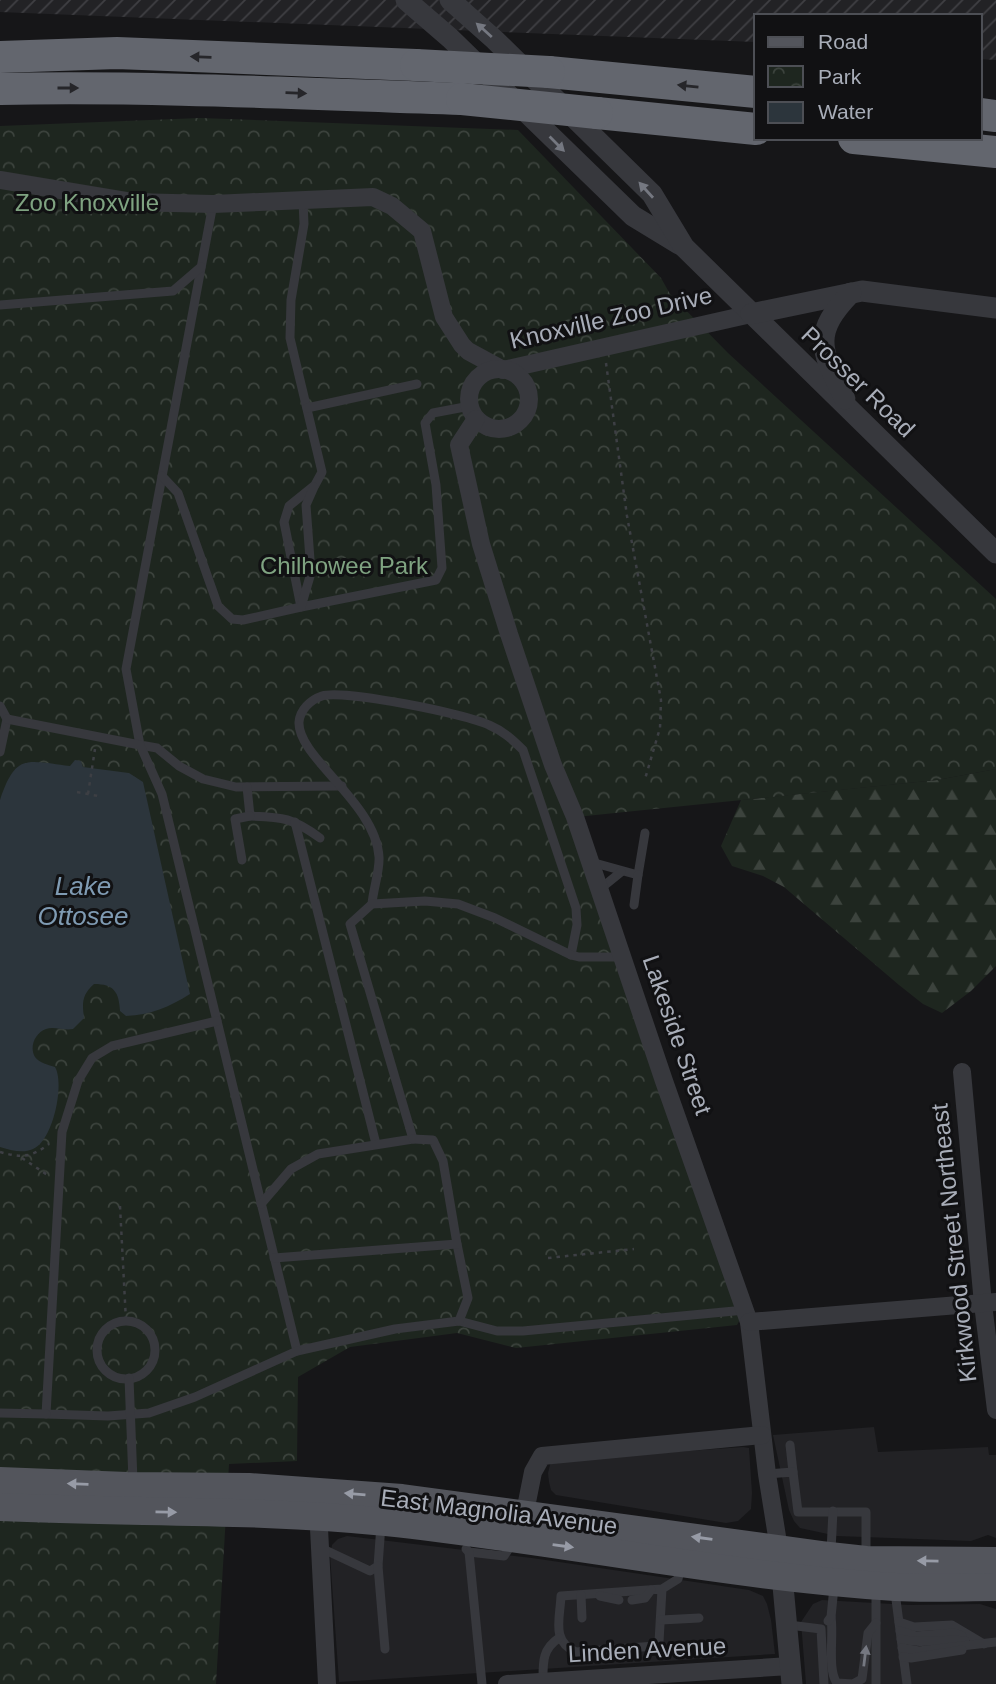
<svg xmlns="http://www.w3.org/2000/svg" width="996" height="1684" viewBox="0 0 996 1684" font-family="Arial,sans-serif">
<defs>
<pattern id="industrial-furrows" width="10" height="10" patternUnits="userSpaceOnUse" patternTransform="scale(1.75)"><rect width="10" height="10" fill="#222225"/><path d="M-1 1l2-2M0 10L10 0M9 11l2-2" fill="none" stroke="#3f3f43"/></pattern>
<pattern id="forest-firs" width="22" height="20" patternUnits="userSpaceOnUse" patternTransform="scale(1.75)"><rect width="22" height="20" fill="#1e261f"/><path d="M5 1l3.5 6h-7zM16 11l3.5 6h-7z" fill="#3c433d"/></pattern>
<pattern id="park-crowns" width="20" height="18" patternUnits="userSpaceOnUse" patternTransform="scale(1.75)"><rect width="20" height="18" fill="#1e261f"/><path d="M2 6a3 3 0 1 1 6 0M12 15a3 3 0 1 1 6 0" fill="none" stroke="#3c433d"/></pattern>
</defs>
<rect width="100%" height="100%" fill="#161618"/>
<g fill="#222225">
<polygon points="874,1427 878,1452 988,1447 989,1455 996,1455 996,1538 988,1535 971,1541 837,1536 800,1528 794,1521 789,1510 773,1435"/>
<polygon points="743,1447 749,1448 752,1493 751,1509 738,1521 726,1523 556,1495 551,1490 549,1482 548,1473 551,1461"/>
<polygon points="347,1536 532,1558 749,1590 763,1596 767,1604 771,1620 775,1654 339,1682 330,1555 332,1545 338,1539"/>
<polygon points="822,1600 910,1605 980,1604 996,1609 996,1684 806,1684 801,1622 813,1604"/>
</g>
<polygon fill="url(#industrial-furrows)" points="0,0 996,0 996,60 980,59 980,16 756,16 756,42 0,12"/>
<polygon fill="url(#forest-firs)" points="996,769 996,966 971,991 942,1013 923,1004 899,985 784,887 763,876 732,866 721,846 741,800 937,780"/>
<polygon fill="url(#park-crowns)" points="200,118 518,130 661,278 670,294 728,353 996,599 996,769 937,780 576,817 745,1310 737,1325 516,1348 457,1333 350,1347 298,1377 297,1461 229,1464 216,1684 0,1684 0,126"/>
<path fill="#2c353c" d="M75,760L81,761L83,767L129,773L143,782L190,994C169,1007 151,1015 126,1016L120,1011C119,992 114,984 94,984C82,995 82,1002 84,1018L73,1029C64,1031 54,1026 46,1029C35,1033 29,1047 35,1057C39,1063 49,1065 55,1067C65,1084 53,1141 33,1149C23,1154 10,1150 0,1147V800C16,752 27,761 70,766Z"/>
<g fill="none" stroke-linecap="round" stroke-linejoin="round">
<g stroke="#3d3f44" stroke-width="2.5" stroke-dasharray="3.5 5" stroke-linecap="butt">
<polyline points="606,363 627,516 661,700 660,728 645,779"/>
<polyline points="77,792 98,796"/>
<polyline points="88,794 95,749"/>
<path d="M0,1152C22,1158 30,1158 49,1144"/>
<polyline points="22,1158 49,1176"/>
<polyline points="120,1206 126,1321"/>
<polyline points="548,1258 634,1249"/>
</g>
<g stroke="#37383d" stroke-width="9">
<polyline points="303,201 304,224 291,300 290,338 322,472 315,485 289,506 284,522 301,607 436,580 442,568 436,485 425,423 433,413 470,406"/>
<polyline points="213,204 126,669 140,745 157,748 179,766 203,779 236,787 342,786"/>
<polyline points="0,305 173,291 201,267"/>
<polyline points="307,408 417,384"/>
<polyline points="162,476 178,493 218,606 232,619 243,620 301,607 311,573 306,505 314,487"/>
<polyline points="0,706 7,719 0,752"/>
<polyline points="7,719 140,745 162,794 297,1351 395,1329 459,1321 497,1331 523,1331 745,1310"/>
<path d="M247,787L250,816C283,817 293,818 320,838"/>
<polyline points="295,822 376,1144"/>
<polyline points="242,860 235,819 250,816"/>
<polyline points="591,862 638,875 645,833"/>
<polyline points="600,889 621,872"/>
<path d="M372,904C373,890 380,870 379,857C376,803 297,757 299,722C300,710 310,700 322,696C342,689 467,714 489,725C503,731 512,739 523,750L576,908L577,925L571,955"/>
<polyline points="634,905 638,875"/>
<polyline points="217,1021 112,1046 92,1058 78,1081 62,1132 46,1414 108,1416 149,1413 195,1397 297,1351"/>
<polyline points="261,1204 291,1169 318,1154 413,1139 350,924 372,904 425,901 458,904 495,918 571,955 579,957 623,957"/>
<polyline points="457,1244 468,1298 459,1321"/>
<polyline points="274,1258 457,1244 443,1161 433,1140 413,1139"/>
<circle cx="126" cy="1350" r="29"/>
<polyline points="129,1378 133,1481"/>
<polyline points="0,1413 46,1414"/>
<polyline points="790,1445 793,1472"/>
<polyline points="767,1474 793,1472 798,1512 866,1512 866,1557"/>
<polyline points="321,1548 370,1571 378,1566 381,1525"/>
<polyline points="466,1549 469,1552 504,1556 508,1550 509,1540"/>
<polyline points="831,1551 833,1511"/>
<polyline points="469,1552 482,1684"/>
<polyline points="378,1566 385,1649"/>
<polyline points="876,1588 876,1684"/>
<path d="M662,1589L659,1642L655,1646L576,1652C551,1641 560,1619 561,1596L662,1589L678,1579L681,1566"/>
<polyline points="895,1592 907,1684"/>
<polyline points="581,1595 582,1618"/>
<polyline points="600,1596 619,1600"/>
<polyline points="632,1600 645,1598 651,1590"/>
<path d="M831,1617C834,1635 827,1670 837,1683L853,1684L862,1679L868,1633L876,1623"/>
<polyline points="661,1620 699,1618"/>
<polyline points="828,1621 831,1617 834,1587"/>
<polyline points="899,1622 914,1627 952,1625 984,1644"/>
<polyline points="789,1625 821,1629 824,1684"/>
<polyline points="900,1631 916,1636 954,1633 962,1636"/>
<path d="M901,1639C923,1645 943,1638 965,1641"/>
<polyline points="902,1648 919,1651 996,1642"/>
<polyline points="903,1657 911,1658 962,1650"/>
<path d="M543,1681C543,1663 542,1649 559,1638"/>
</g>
<g stroke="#37383d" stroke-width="18">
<polyline points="0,180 132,202 213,204 373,197 392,206 422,231 444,317 462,345 468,351 503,370 751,314"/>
<circle cx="499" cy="399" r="30"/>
<polyline points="476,419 459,445 481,544 509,634 553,765 575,817 664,1081 749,1322 767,1474 779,1549"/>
<polyline points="962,1072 983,1304 996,1410"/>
<polyline points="749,1322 996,1302"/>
<polyline points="318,1509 327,1684"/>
<polyline points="523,1522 533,1472 542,1456 762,1435"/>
<polyline points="507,1684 790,1666"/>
</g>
<g stroke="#37383d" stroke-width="21">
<polyline points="406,0 450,38 633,216 679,244"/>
<polyline points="450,0 495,40 652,194 684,247 996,553"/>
<polyline points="751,314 862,291 996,308"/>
<path d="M845,399C822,351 810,335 851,293"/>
<polyline points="781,1564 792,1684"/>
</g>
<g stroke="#53555c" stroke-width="28">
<polyline points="0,1481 127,1486 249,1487 402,1498 822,1555 866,1560 996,1561"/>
<path d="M0,1507C129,1513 258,1509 386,1522C556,1540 725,1576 895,1587C929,1589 963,1587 996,1587"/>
</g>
<g stroke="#63666e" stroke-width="32">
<polyline points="0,57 117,53 416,65"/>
<polyline points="549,72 756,92"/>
<path d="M0,89C154,86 308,94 462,99"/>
<polyline points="597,113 756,129"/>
<polyline points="980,114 996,116"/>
<polyline points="854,138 996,152"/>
</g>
<g stroke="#63666e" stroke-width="32">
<polyline points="416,65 549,72"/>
<polyline points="462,99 597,113"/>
</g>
</g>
<defs><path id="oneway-solid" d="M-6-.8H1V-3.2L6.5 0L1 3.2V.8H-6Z" transform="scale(1.75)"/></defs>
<g fill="#757881">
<use href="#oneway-solid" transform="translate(484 30) rotate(-138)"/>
<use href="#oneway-solid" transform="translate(557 144) rotate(45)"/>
<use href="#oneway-solid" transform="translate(646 190) rotate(-132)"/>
<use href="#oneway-solid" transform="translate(865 1656) rotate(-83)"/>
</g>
<g fill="#26262a">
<use href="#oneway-solid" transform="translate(201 57) rotate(-178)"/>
<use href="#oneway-solid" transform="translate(688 86) rotate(-174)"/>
<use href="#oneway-solid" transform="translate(68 88)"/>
<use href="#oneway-solid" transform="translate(296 93) rotate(2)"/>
</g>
<g fill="#979ba6">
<use href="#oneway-solid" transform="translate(78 1484) rotate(-178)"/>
<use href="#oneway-solid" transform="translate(355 1494) rotate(-175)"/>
<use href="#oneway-solid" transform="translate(166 1512) rotate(1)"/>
<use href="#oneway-solid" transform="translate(702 1538) rotate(-172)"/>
<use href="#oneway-solid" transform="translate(563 1546) rotate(8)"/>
<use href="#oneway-solid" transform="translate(928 1561) rotate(-179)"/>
</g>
<g text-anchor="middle" stroke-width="6" stroke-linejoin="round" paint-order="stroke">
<g font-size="24" fill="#7fa381" stroke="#111113">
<text x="87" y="211">Zoo Knoxville</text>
<text x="344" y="574">Chilhowee Park</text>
</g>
<g font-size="24" fill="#a8adb8" stroke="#111113">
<text transform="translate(611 318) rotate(-13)" y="8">Knoxville Zoo Drive</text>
<text transform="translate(858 382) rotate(44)" y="8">Prosser Road</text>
<text transform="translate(677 1035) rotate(71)" y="8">Lakeside Street</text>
<text transform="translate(954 1243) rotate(-96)" y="8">Kirkwood Street Northeast</text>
<text transform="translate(499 1512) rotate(7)" y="8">East Magnolia Avenue</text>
<text transform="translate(647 1650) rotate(-3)" y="8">Linden Avenue</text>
</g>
<g font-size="26" font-style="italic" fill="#7f9bb3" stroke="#111113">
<text x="83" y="895">Lake<tspan x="83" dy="30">Ottosee</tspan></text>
</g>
</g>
<rect x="754" y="14" width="228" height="126" fill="#111113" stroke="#4d4f55" stroke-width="2"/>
<rect x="768" y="37" width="35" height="10" fill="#53555c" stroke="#4d4f55" stroke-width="2"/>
<text x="818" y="49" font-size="21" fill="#a8adb8">Road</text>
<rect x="768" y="66" width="35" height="21" fill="url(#park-crowns)" stroke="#4d4f55" stroke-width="2"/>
<text x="818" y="84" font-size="21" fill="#a8adb8">Park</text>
<rect x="768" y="102" width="35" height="21" fill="#2c353c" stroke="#4d4f55" stroke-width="2"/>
<text x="818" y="119" font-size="21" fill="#a8adb8">Water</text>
</svg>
